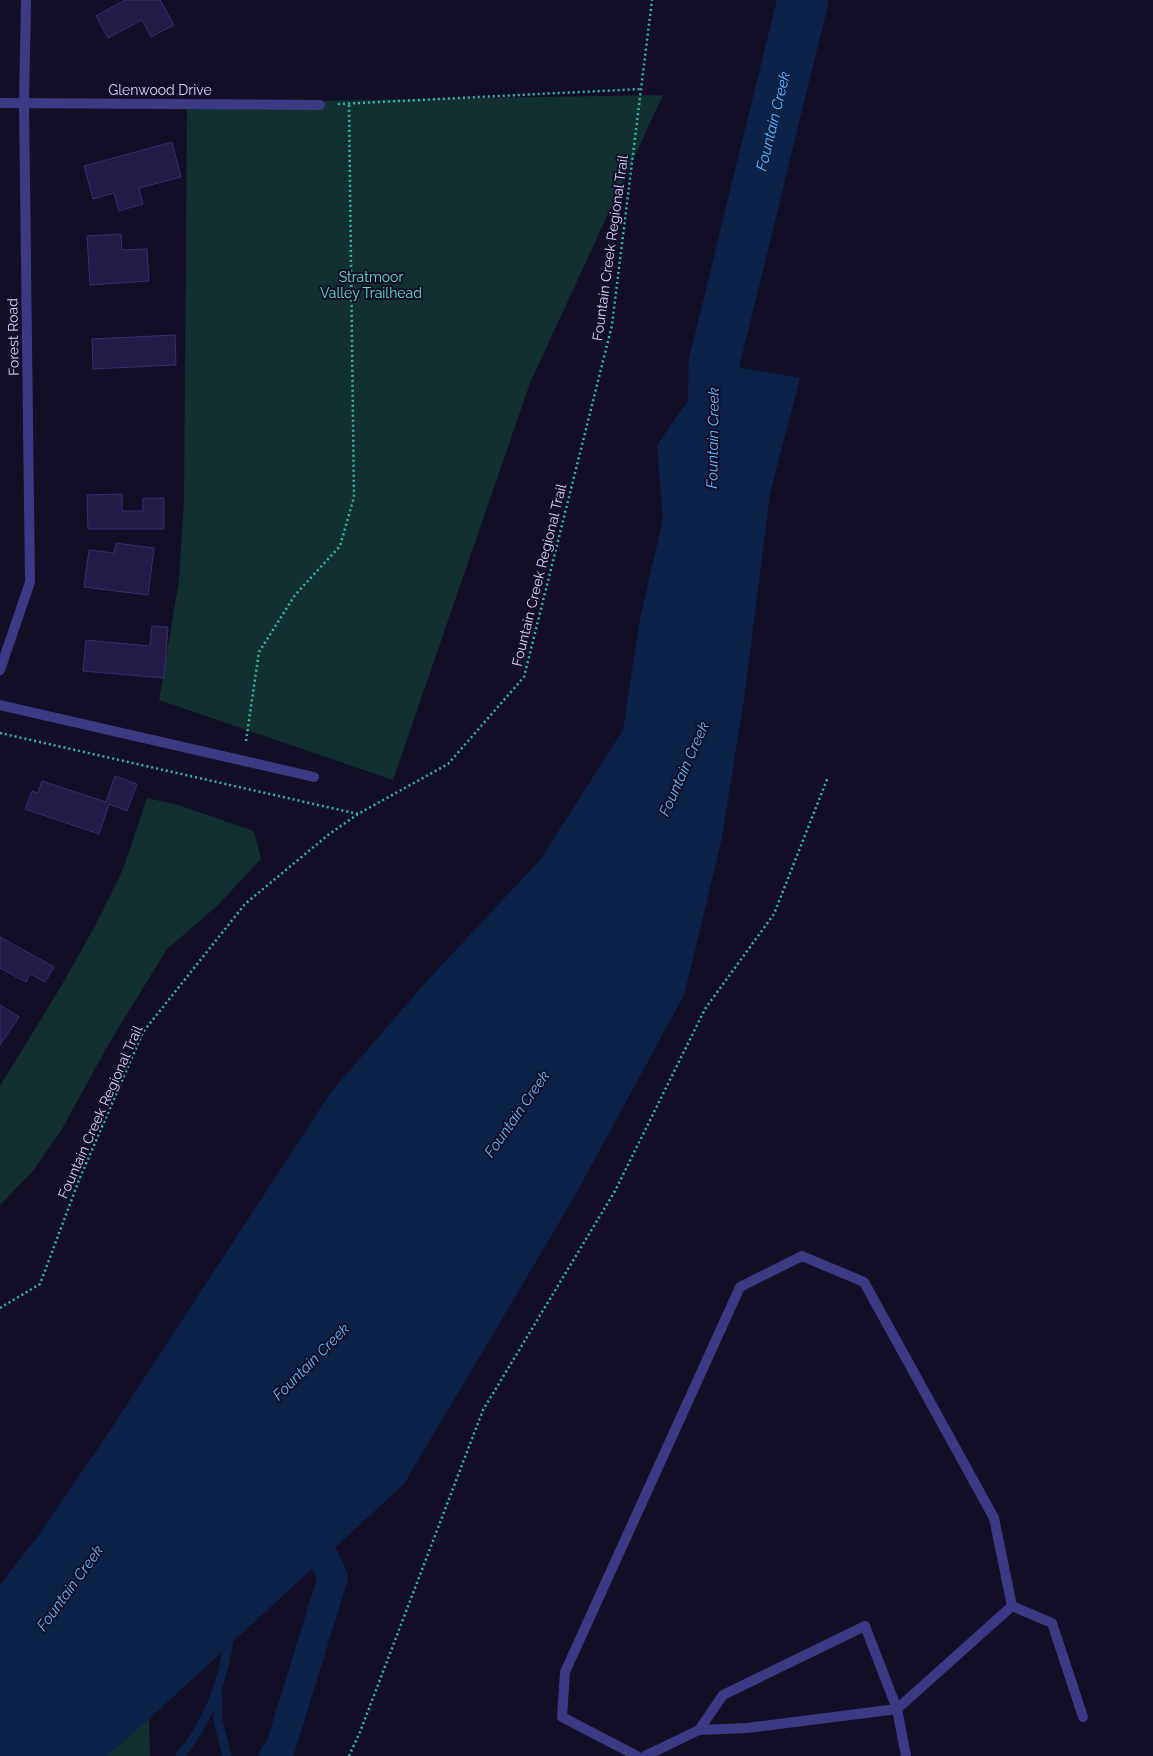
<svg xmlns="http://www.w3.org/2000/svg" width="1153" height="1756" viewBox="0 0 1153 1756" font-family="Raleway,sans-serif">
<rect width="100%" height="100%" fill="#130f26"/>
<g fill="#12302f">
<polygon points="663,95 530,383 393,780 159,700 179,580 184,499 187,103"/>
<polygon points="147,798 178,805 254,831 261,859 217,906 167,949 108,1045 62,1129 33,1171 0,1205 0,1086 63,983 96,924 123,869"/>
<polygon points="149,1719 150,1756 106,1756"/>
</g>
<polygon fill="#0c2248" points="714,363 800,378 770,494 744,700 721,843 684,995 572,1201 404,1484 149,1719 107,1756 0,1756 0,1585 38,1536 109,1432 331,1092 425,983 540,860 623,730 640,618 663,519 657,445"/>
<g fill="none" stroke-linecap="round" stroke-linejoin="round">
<g stroke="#0c2248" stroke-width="9">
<polyline points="218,1694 218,1721 227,1756"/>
<path d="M180,1756C209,1722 224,1677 230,1634"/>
</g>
<polyline stroke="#0c2248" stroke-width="30" points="274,1756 280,1749 333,1577 306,1521"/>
<path stroke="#0c2248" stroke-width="51" id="s1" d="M713,433L714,363L803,0"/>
</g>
<g fill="#241b47" stroke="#3b2d73">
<polygon points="125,0 160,0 174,25 151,37 142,20 108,38 96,16"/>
<polygon points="172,142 181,177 139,188 143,204 119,211 114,193 93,199 84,166"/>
<polygon points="121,234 122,250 147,249 149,281 90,285 87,236"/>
<polygon points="175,335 176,365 93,369 92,339"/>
<polygon points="122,494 122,511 143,511 143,498 164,498 164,529 88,529 87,495"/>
<polygon points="116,543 154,548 148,595 84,587 89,550 114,553"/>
<polygon points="152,626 168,627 164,678 83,671 86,640 150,646"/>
<polygon points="115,776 137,784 127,811 109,804 99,834 25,809 32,791 38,793 42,781 106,802"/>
<polygon points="0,937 54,967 45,982 30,974 26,982 0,968"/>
<polygon points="0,1005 19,1017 0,1045"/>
</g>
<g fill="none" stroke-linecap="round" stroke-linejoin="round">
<g stroke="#2fb8b0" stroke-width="2.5" stroke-dasharray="2 3" stroke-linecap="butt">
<polyline points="338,104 641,89"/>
<polyline points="0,733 358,814"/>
<polyline points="246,741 259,652 295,595 340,546 354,497 349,104"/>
<polyline points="0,1308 40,1284 79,1180 143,1032 245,904 328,835 358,814 448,764 524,677 612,325 652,0"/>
<polyline points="349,1756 360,1732 483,1410 615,1191 705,1009 774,914 828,777"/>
</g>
<g stroke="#3d3a85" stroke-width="10">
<polyline points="0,103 320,105"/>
<polyline points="0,670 30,582 24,103 26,0"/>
<polyline points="0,705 314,777"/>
<polyline points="1012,1606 1052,1623 1083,1717"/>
<polyline points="699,1730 723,1695 865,1626 897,1709 906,1756"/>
<polyline points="637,1756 562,1717 565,1672 740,1287 802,1256 864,1282 994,1518 1012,1606 897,1709 747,1728 699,1730 645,1756"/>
</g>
</g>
<g text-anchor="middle" stroke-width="4" stroke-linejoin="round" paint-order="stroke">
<g font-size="14" fill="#d9d4ff" stroke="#130f26">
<text x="160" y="95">Glenwood Drive</text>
<text transform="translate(610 248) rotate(-82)" y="5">Fountain Creek Regional Trail</text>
<text transform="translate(13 337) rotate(-91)" y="5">Forest Road</text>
<text transform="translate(539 575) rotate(-76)" y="5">Fountain Creek Regional Trail</text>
<text transform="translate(100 1112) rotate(-66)" y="5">Fountain Creek Regional Trail</text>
</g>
<g font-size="14" fill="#5fe0c0" stroke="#130f26">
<text x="371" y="282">Stratmoor<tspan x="371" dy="16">Valley Trailhead</tspan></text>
</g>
<g font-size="15" font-style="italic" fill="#62b6ff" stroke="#130f26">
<text dy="5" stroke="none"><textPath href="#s1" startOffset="319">Fountain Creek</textPath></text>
<text transform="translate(713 438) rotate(-89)" y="5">Fountain Creek</text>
<text transform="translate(684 769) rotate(-66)" y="5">Fountain Creek</text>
<text transform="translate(517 1114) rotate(-55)" y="5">Fountain Creek</text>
<text transform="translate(311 1362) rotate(-45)" y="5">Fountain Creek</text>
<text transform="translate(70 1588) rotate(-54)" y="5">Fountain Creek</text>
</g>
</g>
</svg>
